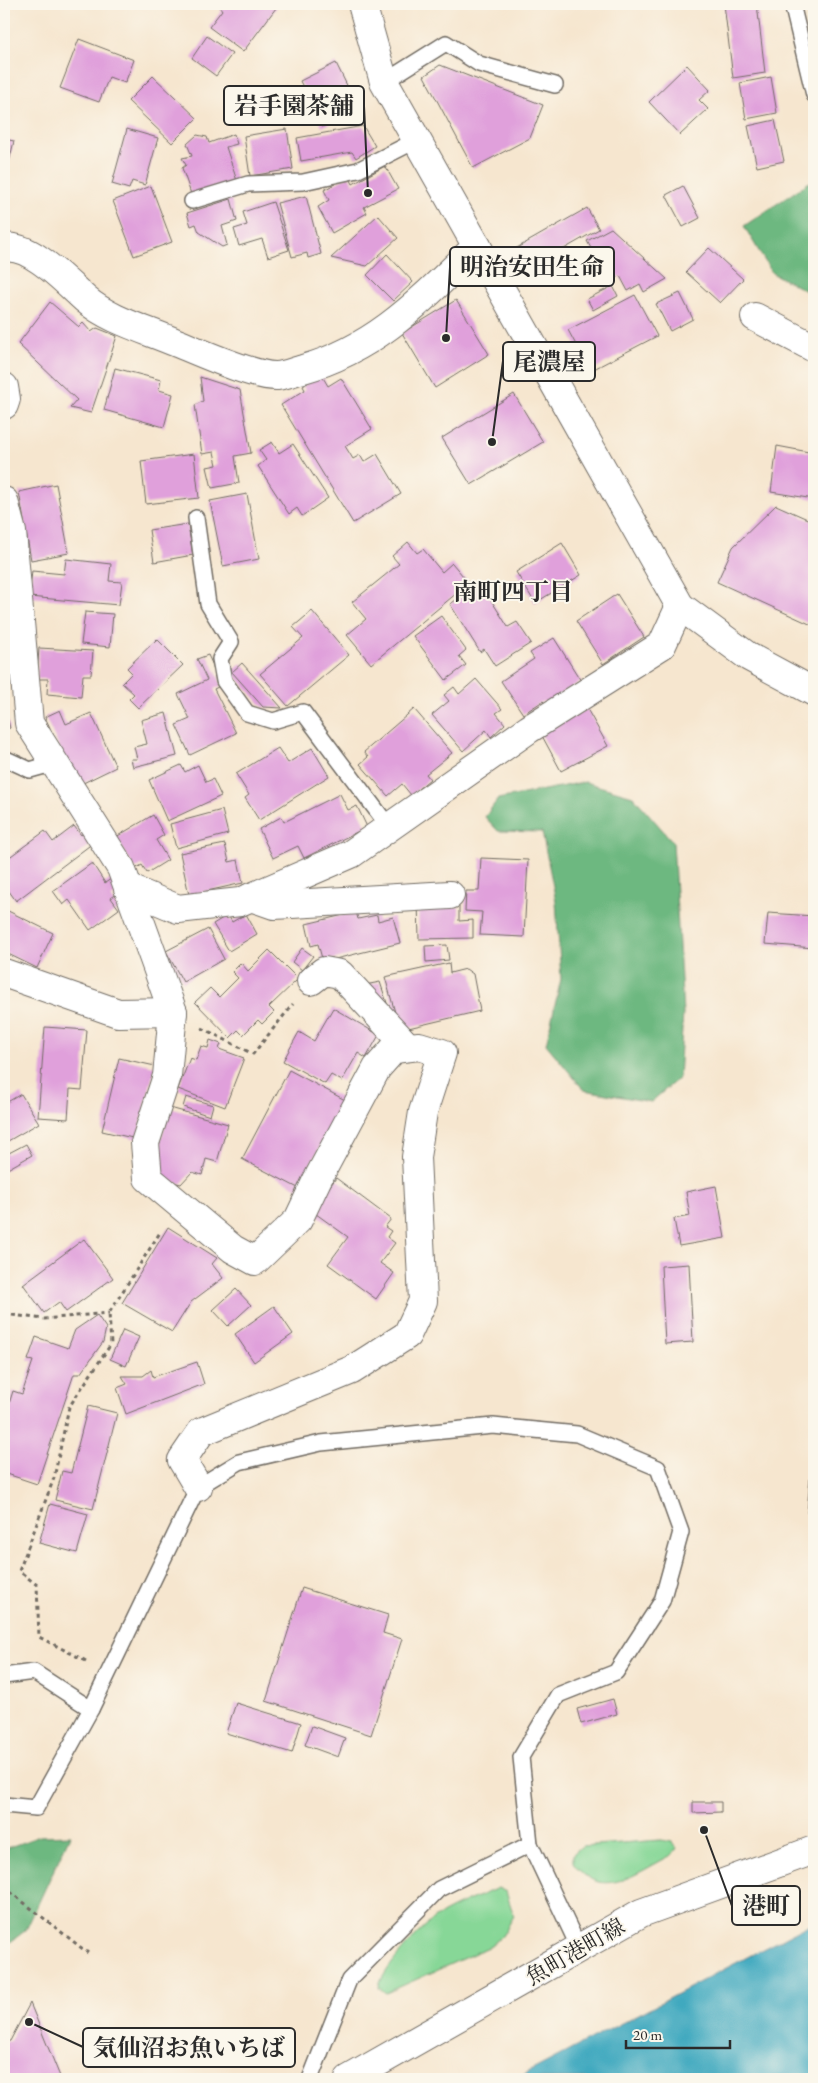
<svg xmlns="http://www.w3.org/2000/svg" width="818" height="2083" viewBox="0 0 818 2083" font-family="'EB Garamond','Noto Serif JP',serif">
<rect width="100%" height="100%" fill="#fbf7ec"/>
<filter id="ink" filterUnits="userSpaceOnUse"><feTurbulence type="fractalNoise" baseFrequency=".02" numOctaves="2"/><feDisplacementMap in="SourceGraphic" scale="10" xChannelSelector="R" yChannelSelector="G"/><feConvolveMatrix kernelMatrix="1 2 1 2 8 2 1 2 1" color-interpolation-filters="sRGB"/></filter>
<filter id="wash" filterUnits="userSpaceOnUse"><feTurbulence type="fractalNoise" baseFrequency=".0096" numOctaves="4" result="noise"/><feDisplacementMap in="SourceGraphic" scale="20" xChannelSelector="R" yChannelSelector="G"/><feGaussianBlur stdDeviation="1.12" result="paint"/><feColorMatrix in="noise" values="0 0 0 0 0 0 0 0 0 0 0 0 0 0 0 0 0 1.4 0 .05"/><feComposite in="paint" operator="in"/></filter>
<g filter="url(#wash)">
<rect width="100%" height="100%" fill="#f6e6cf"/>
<g fill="#87d797" stroke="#598161">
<path d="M661,1840L672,1842L677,1848L672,1855C637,1872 601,1904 573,1862V1854L582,1846Z"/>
<path d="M498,1888L506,1892L514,1916L502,1936L491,1946L386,1993L379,1988C379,1973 424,1924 438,1916C456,1905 478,1897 498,1888Z"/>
</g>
<g fill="#6db880" stroke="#4c7256">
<polygon points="814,179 814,178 814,295 772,273 744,226"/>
<polygon points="585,782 633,796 673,842 683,1013 679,1078 651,1102 584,1090 546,1044 561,979 556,901 542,832 498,831 485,817 498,799"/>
<polygon points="70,1835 26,1930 4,1947 4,1849 40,1836"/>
</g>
<polygon fill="#3fa9bf" stroke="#356a75" points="814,1922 814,2079 515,2079"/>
<g id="blocks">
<g fill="#e0a0db">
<polygon points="218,4 279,4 243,52 209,27 222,10"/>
<polygon points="724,4 757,4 765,73 733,78"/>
<polygon points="805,4 814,4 814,15"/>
<polygon points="207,36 232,54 216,76 192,58"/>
<polygon points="79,39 134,60 125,83 109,77 99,102 60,88"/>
<polygon points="336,63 359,110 322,127 300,81"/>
<polygon points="440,65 543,105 530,138 473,168 424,76"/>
<polygon points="687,65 710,90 699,100 708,109 680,135 649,102"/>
<polygon points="153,76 197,118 172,143 128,101"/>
<polygon points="771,77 777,113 746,119 740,83"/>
<polygon points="775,120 784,161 757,167 748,126"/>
<polygon points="363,126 375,146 356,158 352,152 301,161 297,138"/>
<polygon points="127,129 158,138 145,185 132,181 129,189 112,184"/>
<polygon points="287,129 293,169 250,176 244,136"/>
<polygon points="234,134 237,144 226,147 237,181 191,194 182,168 186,165 182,158 192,156 187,144 197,135 207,137 209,143"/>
<polygon points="4,139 14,141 4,183"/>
<polygon points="385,166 398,189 364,207 367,213 332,233 318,207 329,200 324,190 349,176 353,184"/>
<polygon points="151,186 172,242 134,256 113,201"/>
<polygon points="683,186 700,218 683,227 666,195"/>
<polygon points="306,196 321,254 308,258 307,253 292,257 277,203"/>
<polygon points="231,199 237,221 222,226 227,245 222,247 199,232 196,224 191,226 187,213"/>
<polygon points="273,202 289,250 268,257 262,239 239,246 234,229 247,225 243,212"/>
<polygon points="587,208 599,229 527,270 515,249"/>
<polygon points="378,215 398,238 367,266 331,258"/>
<polygon points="611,228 667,279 644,292 640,284 628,291 620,276 609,281 587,241"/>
<polygon points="709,248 743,279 720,303 686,272"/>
<polygon points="387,254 413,282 393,301 367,275"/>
<polygon points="613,286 618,296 593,310 587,299"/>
<polygon points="680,293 693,319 670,331 656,304"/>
<polygon points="635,295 657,336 590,371 568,330"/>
<polygon points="456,300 489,354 435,388 402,333"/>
<polygon points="50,302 79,327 83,323 91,332 97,328 117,336 91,413 70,408 77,400 18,344"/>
<polygon points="115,368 161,380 159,390 173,394 164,427 104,410"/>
<polygon points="321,374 328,386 341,378 372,429 345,446 353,459 360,455 364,462 377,454 401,494 353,523 281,405 305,390 303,386"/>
<polygon points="200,377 240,390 251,453 235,456 239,483 212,488 207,467 217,465 214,452 202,454 195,405 203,401"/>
<polygon points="514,394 543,442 471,485 442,438"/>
<polygon points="272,442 279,453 293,444 328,498 302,516 297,508 289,514 258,466 266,460 259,450"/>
<polygon points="777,446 814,453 814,499 771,492"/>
<polygon points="194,454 199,498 146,504 141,461"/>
<polygon points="56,484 69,553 31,560 19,492"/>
<polygon points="247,494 259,559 223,566 210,501"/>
<polygon points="776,505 814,522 814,626 717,582 733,547"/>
<polygon points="188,524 193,555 154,562 149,530"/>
<polygon points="408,542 417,553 423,549 442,572 452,563 469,583 371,664 347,635 366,619 352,602 399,564 392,556"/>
<polygon points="562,543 581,575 535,603 516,572"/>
<polygon points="66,559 111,564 109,581 122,582 119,605 29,597 32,571 64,574"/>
<polygon points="481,584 508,627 517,622 531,643 495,666 484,649 480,652 450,604"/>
<polygon points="617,594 644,637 603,664 576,621"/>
<polygon points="312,611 349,655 288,706 260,674 303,638 293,627"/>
<polygon points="85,612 113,614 110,647 81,644"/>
<polygon points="441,616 466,650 459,656 466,665 446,680 413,636"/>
<polygon points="554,638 581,681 546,704 543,701 523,714 501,681 534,659 530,653"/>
<polygon points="157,639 183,665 138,708 129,699 134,694 122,683 132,673 127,668"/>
<polygon points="39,648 93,651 91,675 83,675 81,697 47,694 48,679 37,679"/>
<polygon points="208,655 222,685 214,689 236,733 190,755 176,725 190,719 178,694 207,680 197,659"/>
<polygon points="242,663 282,708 263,707 232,672"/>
<polygon points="476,679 502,709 496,713 505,724 491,737 486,730 463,751 432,715 449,701 444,695 454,687 459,694"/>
<polygon points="4,707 10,728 4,730"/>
<polygon points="414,709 452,753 426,774 430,779 411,795 402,784 388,796 360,764 368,757 364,752"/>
<polygon points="587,709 608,746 561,771 541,734"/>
<polygon points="60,710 66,724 91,713 116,767 77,786 45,717"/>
<polygon points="166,713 177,756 133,767 131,759 137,759 134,747 147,744 141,720"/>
<polygon points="278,748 288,763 312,748 329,776 259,820 245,798 249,795 236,774"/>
<polygon points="181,765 185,772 198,765 206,782 213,779 221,796 167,821 149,780"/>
<polygon points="340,794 348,810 357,806 367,827 304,858 298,846 273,858 259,829 281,817 284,822"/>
<polygon points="222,810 228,834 176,848 170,824"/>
<polygon points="153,815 164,835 156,840 168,860 147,873 142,865 135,869 116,837"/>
<polygon points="74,826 81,835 85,832 93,843 16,901 4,884 4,861 45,831 53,842"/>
<polygon points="225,844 229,862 238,860 243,883 189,895 180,853"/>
<polygon points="481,858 528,860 524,937 480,935 482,912 465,911 466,891 479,891"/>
<polygon points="92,863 105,883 111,879 120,892 111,898 119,909 90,930 69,900 63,905 53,891"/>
<polygon points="418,902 445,907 459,907 459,921 473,920 473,938 419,939"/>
<polygon points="4,909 53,933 37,968 4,952"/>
<polygon points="356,912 358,919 377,915 378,921 393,917 400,943 323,962 318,944 311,946 306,924"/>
<polygon points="768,913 814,916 814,948 765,944"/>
<polygon points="246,914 257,934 229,951 213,924 228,915 232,922"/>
<polygon points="208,929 224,959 183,982 166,951"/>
<polygon points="447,945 449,960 426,962 425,946"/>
<polygon points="302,948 313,956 302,970 292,962"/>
<polygon points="269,950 298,979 269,1007 274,1012 262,1024 258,1020 243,1035 238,1030 230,1038 195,1002 210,988 219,997 238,978 232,972 241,963 248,971"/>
<polygon points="449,963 450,973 466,969 473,974 480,1011 400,1030 385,977"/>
<polygon points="380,982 390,1012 365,985"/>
<polygon points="333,1008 379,1035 366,1058 358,1053 342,1081 331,1075 325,1084 283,1061 299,1032 314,1041"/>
<polygon points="45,1027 87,1030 82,1090 70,1089 68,1119 38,1117"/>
<polygon points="210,1040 221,1044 219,1049 244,1058 225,1107 178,1089 190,1058 196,1060 201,1046 208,1048"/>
<polygon points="119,1058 155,1066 137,1139 102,1131"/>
<polygon points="289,1070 345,1100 298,1188 242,1159"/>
<polygon points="21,1094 39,1123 8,1141 4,1133 4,1104"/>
<polygon points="186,1097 213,1105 210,1116 183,1107"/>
<polygon points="170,1108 228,1124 217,1162 206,1159 202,1175 192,1172 181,1184 157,1178 153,1168"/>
<polygon points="26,1144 32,1155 4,1171 4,1148 7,1154"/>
<polygon points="336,1178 391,1219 385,1227 391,1231 387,1237 395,1243 380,1263 394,1273 376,1299 328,1264 348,1237 312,1211"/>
<polygon points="716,1186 725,1238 679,1246 674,1219 690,1216 686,1192"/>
<polygon points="168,1227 217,1258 212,1264 223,1278 191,1302 172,1332 122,1303"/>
<polygon points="84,1239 113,1278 66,1312 59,1302 44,1313 23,1284"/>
<polygon points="689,1264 693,1342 665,1344 661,1266"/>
<polygon points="236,1289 251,1305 228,1326 213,1310"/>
<polygon points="274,1306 293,1334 254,1362 235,1334"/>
<polygon points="97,1315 106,1328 103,1342 80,1374 74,1374 37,1484 4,1473 4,1420 13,1391 22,1394 33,1361 28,1360 36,1337 68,1348 75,1330"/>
<polygon points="123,1330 139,1337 126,1366 110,1359"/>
<polygon points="197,1362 204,1384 126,1414 117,1388 127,1384 122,1376 143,1376 151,1370 153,1377"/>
<polygon points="88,1406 117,1413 93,1509 55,1500 62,1471 71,1473"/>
<polygon points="812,1451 814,1452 814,1514 807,1513"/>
<polygon points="50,1504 88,1514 77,1553 39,1543"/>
<polygon points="302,1588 388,1615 383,1633 402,1639 371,1735 266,1701"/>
<polygon points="613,1699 617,1714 581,1724 577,1709"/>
<polygon points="236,1703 301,1723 292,1753 226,1733"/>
<polygon points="312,1726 345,1738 338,1757 305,1745"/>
<polygon points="693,1802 721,1802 721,1812 693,1813"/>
<polygon points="30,2003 61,2079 4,2079 4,2042 10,2041"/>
</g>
</g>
</g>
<g filter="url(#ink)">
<use href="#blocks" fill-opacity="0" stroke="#726c64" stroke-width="1"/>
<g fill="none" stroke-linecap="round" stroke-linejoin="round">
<g stroke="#726c64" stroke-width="18">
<g id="lane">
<polyline points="792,4 814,95"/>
<polyline points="384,82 446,43 479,64 555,85"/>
<polyline points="192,201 248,184 303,182 358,170 417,140"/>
<polyline points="196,518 208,604 231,642 220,659 224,681 247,713 273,721 303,712 389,827"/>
<polyline points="4,758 30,770 55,763"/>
<polyline points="4,1676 34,1672 91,1709"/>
<polyline points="4,1805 36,1808 91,1709 198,1487 239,1462 321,1443 493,1426 577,1434 658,1468 681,1532 662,1601 616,1672 558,1695 521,1757 530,1844 579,1948"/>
<polyline points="310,2079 349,1980 439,1889 530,1844"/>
</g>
</g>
<g stroke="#726c64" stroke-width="30">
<g id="street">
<polyline points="362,4 384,82 680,606 749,657 814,692"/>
<path d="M4,248C30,243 66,282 85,299C109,320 147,330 177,343C200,352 254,377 277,376C286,375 295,371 303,369C378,348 423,298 477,246"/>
<polyline points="755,317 814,348"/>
<polyline points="4,387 6,399 4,405"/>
<polyline points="4,501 12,532 29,723 121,868 173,1012 167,1076 145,1143 148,1178 233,1249 255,1261 298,1220 317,1180 377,1068 394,1049 419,1046 442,1053 423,1112 416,1157 423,1301 407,1335 352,1370 201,1432 182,1460 198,1487"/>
<polyline points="128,888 178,909 240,902 351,854 529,729 662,645 680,606"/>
<polyline points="251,897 274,905 450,895"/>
<polyline points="4,973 118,1013 173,1012"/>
<polyline points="311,981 324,971 340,974 408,1047"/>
</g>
</g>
<g stroke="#726c64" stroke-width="30">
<polyline id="secondary" points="349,2079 641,1913 814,1850"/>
</g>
<g stroke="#726c64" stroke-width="3" stroke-dasharray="4 4" stroke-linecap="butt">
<polyline points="202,1028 253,1054 293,1004"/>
<polyline points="4,1314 44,1319 109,1313"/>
<polyline points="86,1661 39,1637 37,1585 19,1571 54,1478 69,1407 111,1344 109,1313 161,1231"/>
<polyline points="4,1887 88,1953"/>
</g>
<use href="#lane" stroke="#fff" stroke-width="15"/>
<use href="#street" stroke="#fff" stroke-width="28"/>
<use href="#secondary" stroke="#fff" stroke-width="28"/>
</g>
</g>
<g text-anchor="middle" stroke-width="4" stroke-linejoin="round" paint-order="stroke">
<g font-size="22" fill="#2b2b2b" stroke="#fbf7ec">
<text transform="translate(575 1951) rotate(-30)" y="8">魚町港町線</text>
</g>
<g font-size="24" font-weight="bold" fill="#2b2b2b" stroke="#fbf7ec">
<text x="513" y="600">南町四丁目</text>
</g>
</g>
<path fill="none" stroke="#2b2b2b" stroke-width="2" d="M368 193L364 106M446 338L450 267M492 442L503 361M704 1830L732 1906M29 2022L83 2047"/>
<g fill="#2b2b2b" stroke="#fbf7ec" stroke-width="2">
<circle cx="368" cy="193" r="5"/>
<circle cx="446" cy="338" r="5"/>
<circle cx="492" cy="442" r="5"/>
<circle cx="704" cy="1830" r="5"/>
<circle cx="29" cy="2022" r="5"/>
</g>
<g fill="#fbf7ec" stroke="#2b2b2b" stroke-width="2">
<rect x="224" y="86" width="140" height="39" rx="5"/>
<rect x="450" y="247" width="164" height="39" rx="5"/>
<rect x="503" y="342" width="92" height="39" rx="5"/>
<rect x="732" y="1886" width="68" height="39" rx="5"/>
<rect x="83" y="2028" width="212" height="39" rx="5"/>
</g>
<g font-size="24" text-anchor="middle" font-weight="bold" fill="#2b2b2b">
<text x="294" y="114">岩手園茶舗</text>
<text x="532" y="275">明治安田生命</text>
<text x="549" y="370">尾濃屋</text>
<text x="766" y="1914">港町</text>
<text x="189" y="2056">気仙沼お魚いちば</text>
</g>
<rect width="818" height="2083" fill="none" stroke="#fbf7ec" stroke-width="20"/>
<path d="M626 2040v8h104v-8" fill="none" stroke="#2b2b2b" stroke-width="2.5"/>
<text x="633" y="2040" font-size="15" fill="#2b2b2b" stroke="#fbf7ec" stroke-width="4" paint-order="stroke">20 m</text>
</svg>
